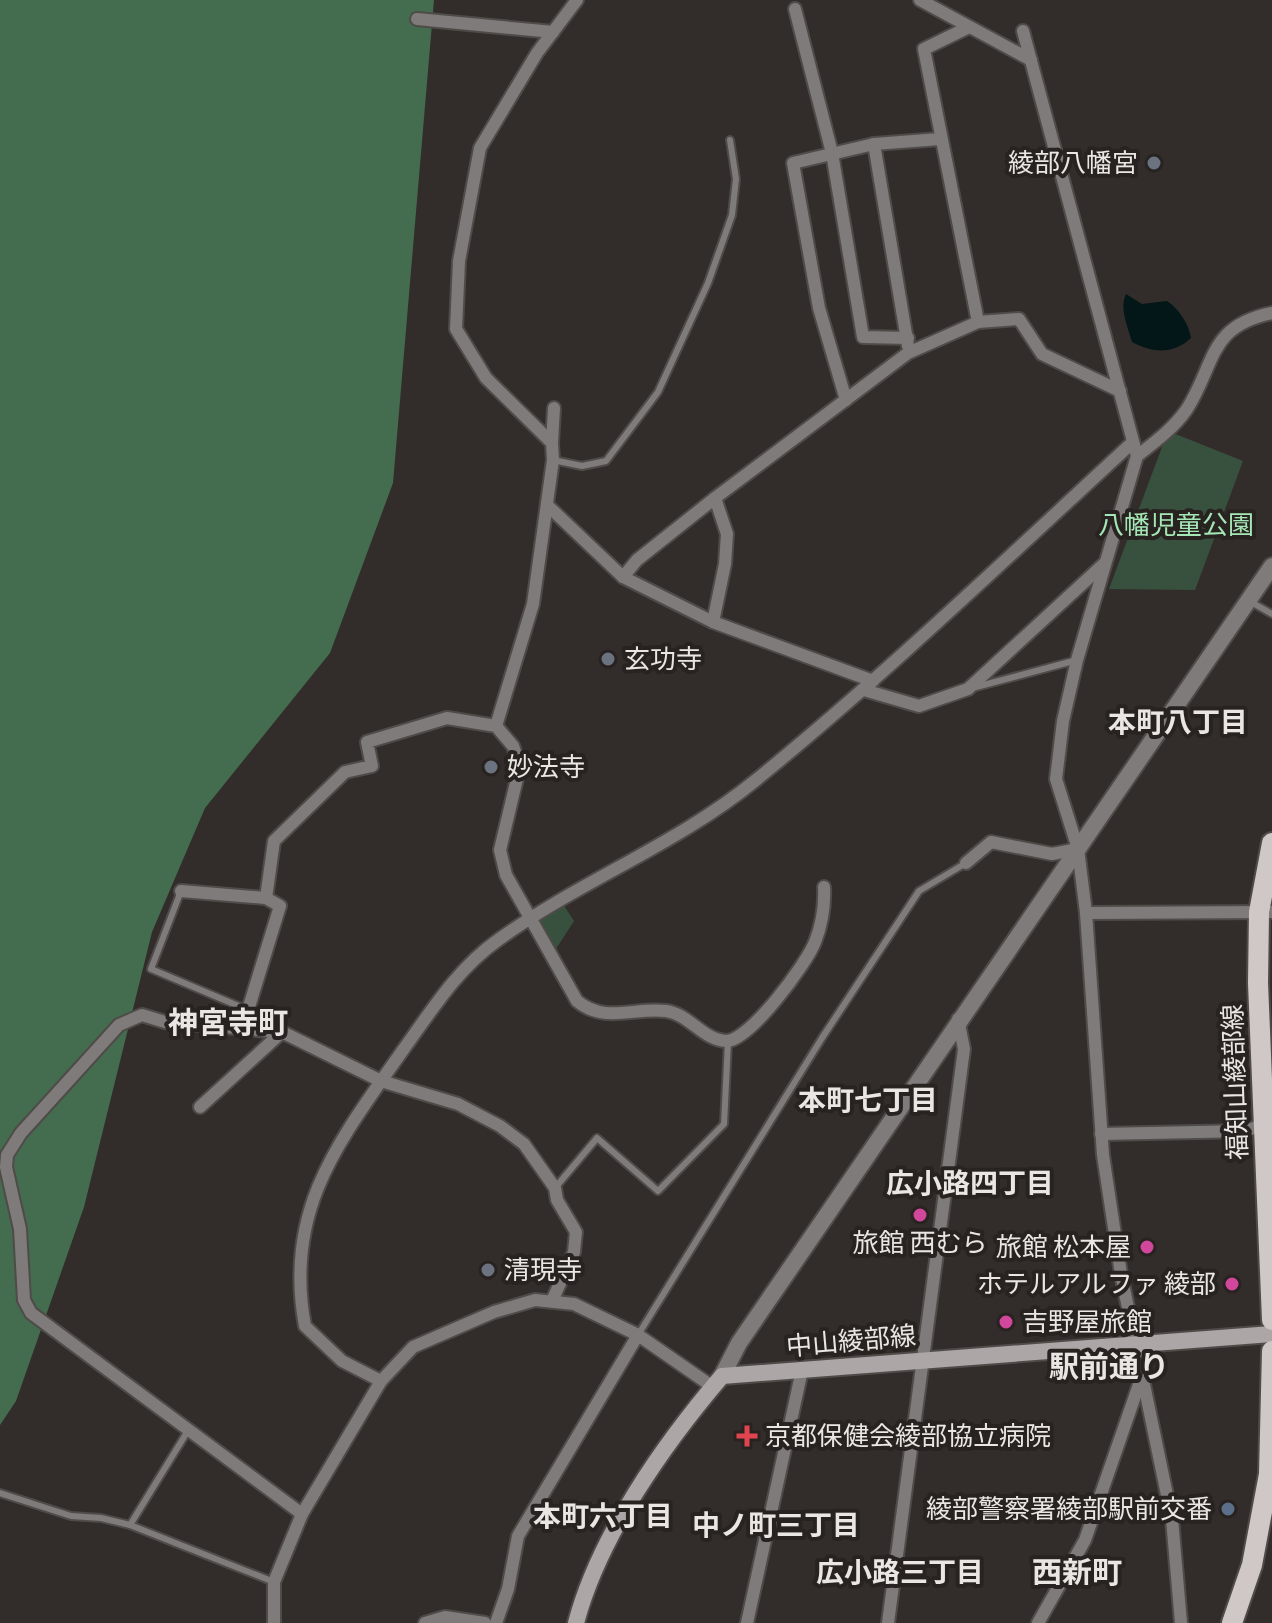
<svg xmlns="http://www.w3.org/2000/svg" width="1272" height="1623" viewBox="0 0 1272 1623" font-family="Barlow,'Noto Sans JP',sans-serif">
<rect width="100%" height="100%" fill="#322d2a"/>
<g fill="#38513e">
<polygon points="1168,431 1243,461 1195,590 1109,589"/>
<polygon points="561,901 574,921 552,955 530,919"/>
</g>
<polygon fill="#446c4f" points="0,0 434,0 393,483 330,653 205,808 152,932 84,1207 16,1401 0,1425"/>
<path fill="#041718" d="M1126,294L1142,304L1167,301C1178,308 1189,324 1191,338C1173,355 1153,353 1132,342C1128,327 1119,308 1126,294Z"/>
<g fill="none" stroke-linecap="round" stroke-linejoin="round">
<g stroke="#4f4b48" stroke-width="10">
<g id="service">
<polyline points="553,460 582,466 606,461 658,392 708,283 732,215 736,179 730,140"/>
<polyline points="1251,602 1272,614"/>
<polyline points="976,687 1077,660"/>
<polyline points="181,891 151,969 248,1010"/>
<polyline points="555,1188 597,1138 658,1191 724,1124 728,1042"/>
<polyline points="638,1335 822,1038 919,891 966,863"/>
<polyline points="0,1493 71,1516 101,1518 130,1525 189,1429"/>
<polyline points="130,1525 274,1582"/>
</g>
</g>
<g stroke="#4f4b48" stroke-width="16">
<g id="minor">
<polyline points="920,0 1031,60"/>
<polyline points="795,9 832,153 863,337 908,338"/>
<polyline points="417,19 553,32"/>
<polyline points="967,28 924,49 978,322"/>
<polyline points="1023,31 1137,456 1077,660 1063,721 1056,779 1078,849 1086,913 1103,1155 1121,1274 1172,1519 1181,1623"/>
<polyline points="874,144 908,346"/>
<polyline points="846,400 819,308 793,163 874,144 940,139"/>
<polyline points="552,443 554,408"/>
<path d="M1137,456C1155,442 1174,428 1187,409C1216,363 1208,326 1272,313"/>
<polyline points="547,505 623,577 713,622 873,681"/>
<polyline points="623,577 637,560 715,498 908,353 978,322 1019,319 1042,354 1120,391"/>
<polyline points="713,622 725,564 727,534 715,498"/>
<polyline points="864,690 919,706 968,689 1105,563"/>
<polyline points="496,726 533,604 553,460 552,443 486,378 456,329 459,261 480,148 537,53 577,0"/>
<polyline points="966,863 991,842 1052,854 1078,849"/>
<polyline points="181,891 266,898"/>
<polyline points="1086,913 1272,912"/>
<path d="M200,1107L282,1032L248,1010L280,906L266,898L274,841L345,772L372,766L367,742L447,718L496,726L513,746L520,766L500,850L506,875L577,1001C605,1024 634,1007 666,1011C689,1014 703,1040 726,1041C749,1042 807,963 815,942C822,924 825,906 824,887"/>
<polyline points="1101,1134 1246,1131 1269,1122"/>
<path d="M381,1381L342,1361L305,1326C283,1209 340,1140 403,1050C432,1010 457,969 498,940C580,881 678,844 756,780C887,673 1009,556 1133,442"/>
<polyline points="302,1514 31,1313 24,1300 20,1229 6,1167 7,1155 21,1133 119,1025 142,1015 165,1022 282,1032 381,1081 458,1104 500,1126 524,1144 555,1188 557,1200 576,1232 574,1252 552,1301"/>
<polyline points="274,1623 274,1582 302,1514 381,1381 413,1347 494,1312 535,1300 574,1304 638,1335 713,1387"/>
<polyline points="425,1623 445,1617 485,1623"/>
<polyline points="496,1623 508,1589 518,1536 638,1335"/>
<polyline points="747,1623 802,1370"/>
<polyline points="888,1623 964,1049 958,1019"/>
<polyline points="1038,1623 1085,1540 1143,1373"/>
</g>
</g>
<g stroke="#4f4b48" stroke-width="20">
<polyline id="tertiary" points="722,1376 739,1343 1272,566"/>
</g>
<g stroke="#4f4b48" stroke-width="20">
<path id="secondary" d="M576,1623C599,1536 664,1444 722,1376L1272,1334"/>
</g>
<g stroke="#4f4b48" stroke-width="24">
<g id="primary">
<polyline points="1272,843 1259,912 1258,983 1272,1320"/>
<polyline points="1232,1623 1252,1565 1269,1474 1272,1351"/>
</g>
</g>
<use href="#service" stroke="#7f7b7b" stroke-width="6"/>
<use href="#minor" stroke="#7f7b7b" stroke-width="12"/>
<use href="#tertiary" stroke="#7f7b7b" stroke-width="16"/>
<use href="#secondary" stroke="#aca7a6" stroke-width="16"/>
<use href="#primary" stroke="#cfc8c7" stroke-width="20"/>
</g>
<g fill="#6b7280" stroke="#282320" stroke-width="3">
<circle cx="1154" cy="163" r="8"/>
<circle cx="608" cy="659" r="8"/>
<circle cx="491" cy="767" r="8"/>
<circle cx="488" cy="1270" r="8"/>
</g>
<g fill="#d1479c" stroke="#282320" stroke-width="3">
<circle cx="920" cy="1215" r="8"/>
<circle cx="1147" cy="1247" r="8"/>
<circle cx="1232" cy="1284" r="8"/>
<circle cx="1006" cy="1322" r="8"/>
</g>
<path fill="#e0444e" stroke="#282320" stroke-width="3" d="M743 1424h8v8h8v8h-8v8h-8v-8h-8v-8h8z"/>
<circle fill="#5c6f8a" stroke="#282320" stroke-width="3" cx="1228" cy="1509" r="8"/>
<g text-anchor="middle" stroke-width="8" stroke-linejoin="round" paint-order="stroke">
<g font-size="26" fill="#e9e6e3" stroke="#282320" text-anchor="start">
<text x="1138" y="172" text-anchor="end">綾部八幡宮</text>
<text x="624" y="668">玄功寺</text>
<text x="507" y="776">妙法寺</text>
<text x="920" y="1252" text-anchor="middle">旅館 西むら</text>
<text x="1131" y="1256" text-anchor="end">旅館 松本屋</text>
<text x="504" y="1279">清現寺</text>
<text x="1216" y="1293" text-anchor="end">ホテルアルファ 綾部</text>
<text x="1022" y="1331">吉野屋旅館</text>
<text x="765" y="1445">京都保健会綾部協立病院</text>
<text x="1212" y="1518" text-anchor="end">綾部警察署綾部駅前交番</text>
</g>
<g font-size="26" fill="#a4e6b5" stroke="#282320">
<text x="1176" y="534">八幡児童公園</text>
</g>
<g font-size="26" fill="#e9e6e3" stroke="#282320">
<text transform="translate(1235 1082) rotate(-92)" y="9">福知山綾部線</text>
<text transform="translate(851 1341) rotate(-5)" y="9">中山綾部線</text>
</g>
<g font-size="28" font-weight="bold" fill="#e9e6e3" stroke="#282320">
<text x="1178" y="732">本町八丁目</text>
<text x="868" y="1110">本町七丁目</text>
<text x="970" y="1193">広小路四丁目</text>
<text x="603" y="1526">本町六丁目</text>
<text x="776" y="1535">中ノ町三丁目</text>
<text x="900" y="1582">広小路三丁目</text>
</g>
<g font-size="30" font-weight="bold" fill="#e9e6e3" stroke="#282320">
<text x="228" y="1033">神宮寺町</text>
<text x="1109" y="1377">駅前通り</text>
<text x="1077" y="1583">西新町</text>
</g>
</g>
</svg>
